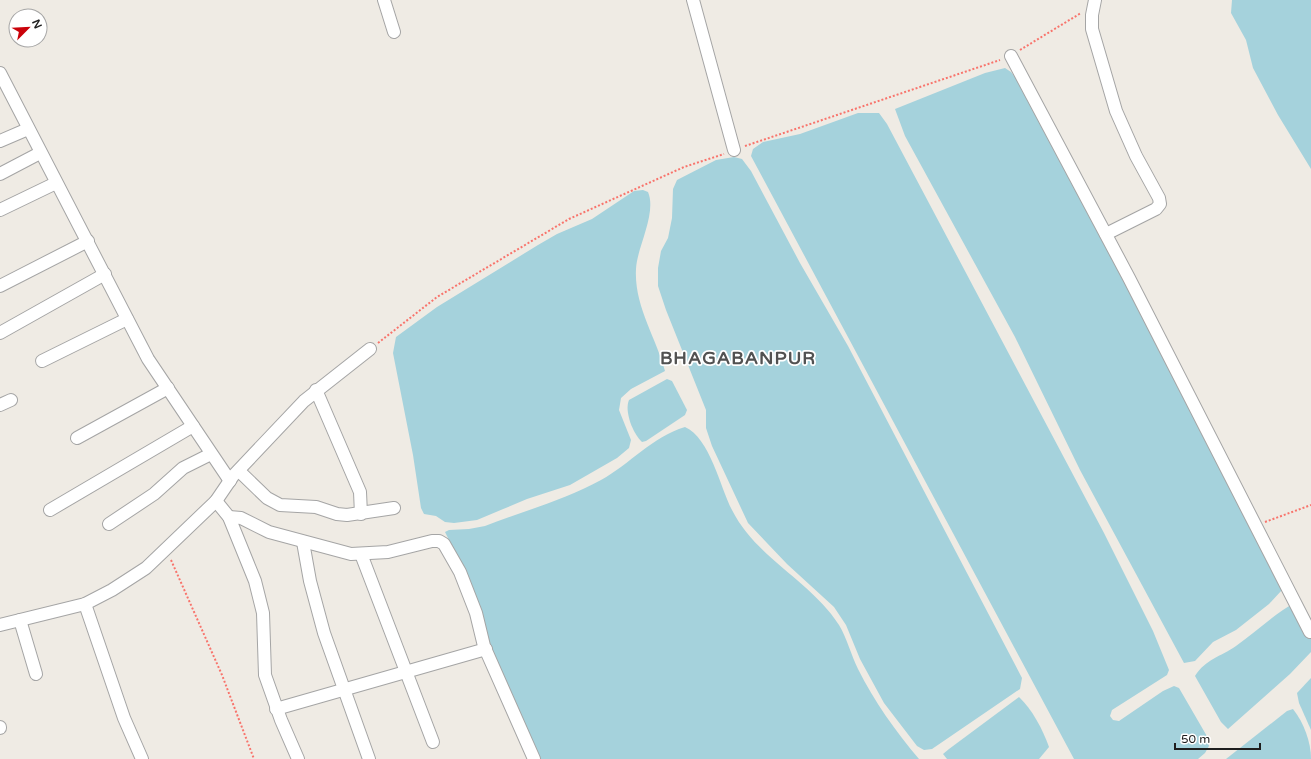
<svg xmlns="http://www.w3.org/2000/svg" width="1311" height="759" viewBox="0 0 1311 759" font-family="'Varela Round',sans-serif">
<rect width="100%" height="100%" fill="#efebe4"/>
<g fill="#a5d2dc">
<polygon points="1232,0 1311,0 1311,169 1278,115 1253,68 1246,40 1231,13"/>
<polygon points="1005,68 1011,72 1022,86 1116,256 1282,590 1269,604 1236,630 1213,642 1195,661 1184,663 1080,470 1015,337 905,136 895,109 985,73"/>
<polygon points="858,113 879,113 887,124 1104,533 1153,631 1169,670 1167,675 1112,710 1110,716 1113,720 1119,721 1163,691 1174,686 1179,688 1208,738 1209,746 1205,753 1198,759 1074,759 751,156 753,149 763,142 800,134"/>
<polygon points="734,157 742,159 751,171 800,263 848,346 1022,678 1020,689 932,749 924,750 917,746 884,703 860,659 846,625 834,607 787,564 748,523 712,446 706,428 706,410 666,310 658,286 658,268 661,251 668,238 672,218 673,189 677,180 716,160"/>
<path d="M643,190L648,192C657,213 637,247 636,269C634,306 656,337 665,371L631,389L621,398L619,410L631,440L629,448L617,458L570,485L527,499L477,520L454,523L445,522L436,516L424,514L421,508L413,455L393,353L396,337L437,307L538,245L557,234L592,219L634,191Z"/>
<path d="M667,379L672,381L687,410L685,415L646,441L642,442C633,434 624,411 629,400Z"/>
<path d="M685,427C710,438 720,487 732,510C756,558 811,581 839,625C847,638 851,655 858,669C874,701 896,732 919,759H538L504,684L459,560L445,532L449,530L469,529L485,526C524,511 564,500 601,480C630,464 652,437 685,427Z"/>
<path d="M1296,602L1311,628V652L1290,674L1228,729L1221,722L1195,676C1206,659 1220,657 1236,646C1257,631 1274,614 1296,602Z"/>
<polygon points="1311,678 1311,730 1299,703 1297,693"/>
<path d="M1019,697C1032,709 1043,730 1049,747L1039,759H947L943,754L949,749Z"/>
<path d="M1293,709C1304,723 1311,742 1311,759H1226L1287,711Z"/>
</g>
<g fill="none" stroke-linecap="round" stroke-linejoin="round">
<g stroke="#a5a5a5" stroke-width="14">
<g id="minor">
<polyline points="384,0 394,32"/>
<polyline points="693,0 734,150"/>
<polyline points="1095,0 1092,15 1092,29 1116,111 1136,156 1159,198 1160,204 1156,209 1106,234"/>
<polyline points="1011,56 1129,278 1310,632"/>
<polyline points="0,73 148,359 230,481"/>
<polyline points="0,141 28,129"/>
<polyline points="0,174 40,153"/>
<polyline points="0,210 56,183"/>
<polyline points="0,286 88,241"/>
<polyline points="0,333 105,274"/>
<polyline points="42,361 127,319"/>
<polyline points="316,390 360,492 361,514"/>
<polyline points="0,405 11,400"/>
<polyline points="77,438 168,388"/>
<polyline points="239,471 267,498 280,505 316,507 337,514 347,515 394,508"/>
<polyline points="216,501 229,517 255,581 263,613 265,675 281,720 298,759"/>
<polyline points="50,510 193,426"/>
<polyline points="229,517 241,518 269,532 351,554 388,552 432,541 439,541 444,544 460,572 476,613 484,646 534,759"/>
<polyline points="109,524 154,494 183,468 211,454"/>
<polyline points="303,542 310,581 324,633 369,759"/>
<polyline points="361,554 433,742"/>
<polyline points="85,604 124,718 142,759"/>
<polyline points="20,620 36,674"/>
<polyline points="0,625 85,604 112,590 146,568 216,501 233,476 304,401 370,349"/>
<polyline points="276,709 486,649"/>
<polyline points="0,727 0,728"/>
</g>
</g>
<g stroke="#f8746c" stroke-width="2" stroke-dasharray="2 2" stroke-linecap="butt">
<polyline points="1020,50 1081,13"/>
<polyline points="745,146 1000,60"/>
<polyline points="378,343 437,297 569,219 684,167 724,154"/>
<polyline points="1265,522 1311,505"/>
<polyline points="171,560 222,675 254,759"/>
</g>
<use href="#minor" stroke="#fff" stroke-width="12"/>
</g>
<g text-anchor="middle" stroke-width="3.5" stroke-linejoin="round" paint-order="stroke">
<g font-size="18" font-weight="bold" letter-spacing="1" fill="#515151" stroke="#fff">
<text x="738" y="364">BHAGABANPUR</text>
</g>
</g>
<g transform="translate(28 28) rotate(66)"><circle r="19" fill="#ffffff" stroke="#a5a5a5"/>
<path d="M0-3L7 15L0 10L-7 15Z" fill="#ca020a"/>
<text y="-6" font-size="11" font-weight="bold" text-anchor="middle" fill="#1e1e1e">N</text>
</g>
<path d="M1175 743v6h85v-6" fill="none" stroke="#1e1e1e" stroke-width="2"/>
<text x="1181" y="743" font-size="12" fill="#1e1e1e" stroke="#ffffff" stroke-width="3" paint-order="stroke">50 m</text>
</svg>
